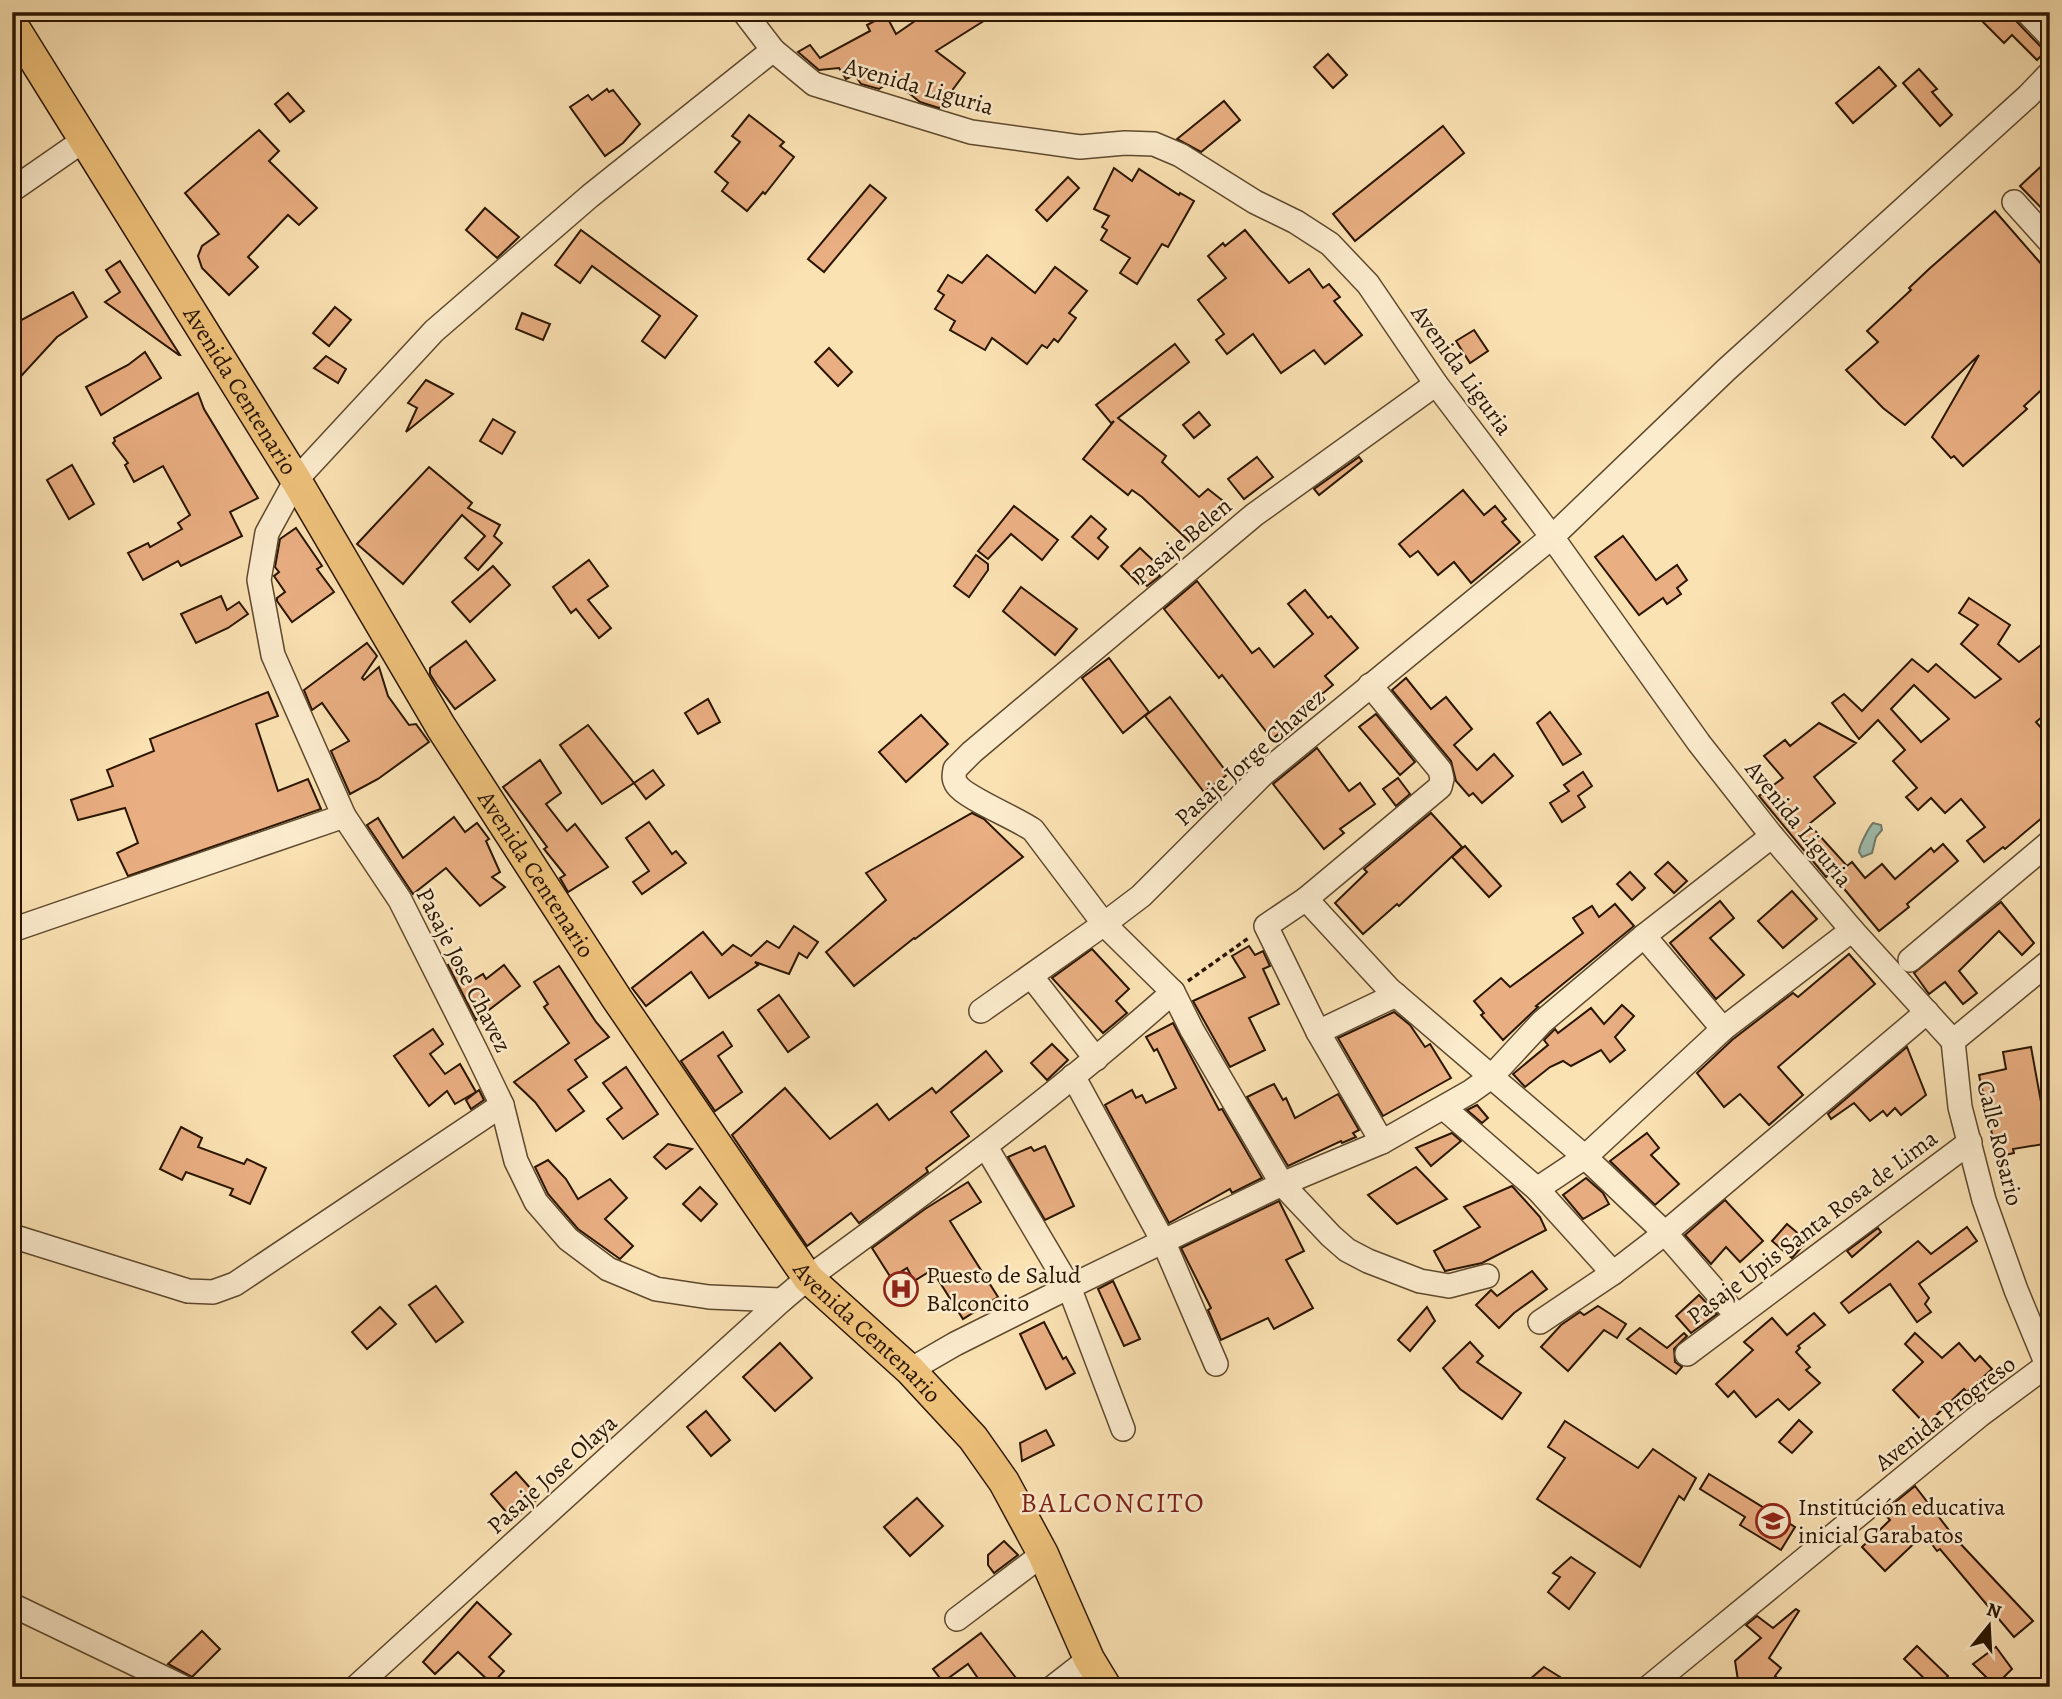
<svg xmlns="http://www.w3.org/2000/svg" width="2062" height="1699" viewBox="0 0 2062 1699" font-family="Alegreya,serif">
<rect width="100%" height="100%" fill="#fbe2b3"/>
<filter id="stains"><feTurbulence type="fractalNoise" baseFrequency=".00286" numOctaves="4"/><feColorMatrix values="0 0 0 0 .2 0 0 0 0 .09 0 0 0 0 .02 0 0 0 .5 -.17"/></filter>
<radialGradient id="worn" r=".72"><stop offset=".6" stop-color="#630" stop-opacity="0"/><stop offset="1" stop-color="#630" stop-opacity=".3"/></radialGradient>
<path fill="#9fbdaf" stroke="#707a69" stroke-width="2" d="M1873,823L1881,825L1882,830L1876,837L1872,853L1862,857L1859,852C1859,846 1869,827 1873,823Z"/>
<g fill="#e9ae81" stroke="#2a1500" stroke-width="2" fill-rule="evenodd">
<polygon points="928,12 998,12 936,51 965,73 939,108 920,102 893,80 879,89 861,84 855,75 846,79 839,68 819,70 798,52 810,45 820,58 870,31 867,25 886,15 896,34"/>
<polygon points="1973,12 2013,12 2017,22 2040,46 2047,50 2037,60 2012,35 2004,43"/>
<polygon points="1328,54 1347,75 1333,88 1314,67"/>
<polygon points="1879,67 1896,86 1853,123 1836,103"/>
<polygon points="1919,69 1937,89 1932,92 1952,115 1940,126 1903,83"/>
<polygon points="607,89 609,92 613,90 640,124 623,143 605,156 570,107 588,95 592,100"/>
<polygon points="288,93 304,111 290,122 275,104"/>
<polygon points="1224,101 1240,120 1201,152 1177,139"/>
<polygon points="749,115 784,142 780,146 794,157 765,194 763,192 747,211 722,191 728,183 715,172 740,142 732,136"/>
<polygon points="1443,126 1464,153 1355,241 1333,214"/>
<polygon points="259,130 279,151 269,161 317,208 299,225 288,215 248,257 258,267 229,295 202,268 198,256 202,246 219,234 185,193"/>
<polygon points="2050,158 2050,217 2020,186"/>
<polygon points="1114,168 1132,181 1139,169 1179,195 1180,193 1194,201 1168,247 1162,244 1137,284 1120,273 1130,258 1101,240 1107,230 1102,227 1109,216 1094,209"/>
<polygon points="1068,177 1079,188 1047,221 1036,210"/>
<polygon points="870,185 886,198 824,272 808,259"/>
<polygon points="485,208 519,237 497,258 466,230"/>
<polygon points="1995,211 2050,274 2050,382 2024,406 2027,409 1963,466 1954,456 1951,458 1932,437 1979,355 1905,425 1883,408 1846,370 1878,342 1867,331 1911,290 1909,288 1929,269"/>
<polygon points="581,230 697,316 665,358 642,341 660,316 592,266 580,283 555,265"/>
<polygon points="1245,230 1289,283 1309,269 1323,288 1329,284 1340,297 1334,301 1362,335 1325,364 1314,350 1281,373 1253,334 1227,354 1216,340 1224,334 1198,300 1226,278 1208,256 1223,243 1225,246"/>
<polygon points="987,255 1035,293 1055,267 1087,291 1069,313 1076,318 1058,342 1054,339 1047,348 1042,345 1027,364 992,338 985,350 950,330 955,321 935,309 944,295 938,291 948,275 962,283"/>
<polygon points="120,261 180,355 179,355 105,302 120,292 106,270"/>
<polygon points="73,292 87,317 57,337 12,386 12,325"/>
<polygon points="335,307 351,320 329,346 313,333"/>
<polygon points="522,313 550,324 543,340 516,329"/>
<polygon points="1474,330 1488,351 1470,363 1456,341"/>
<polygon points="1175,344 1189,362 1118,418 1166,456 1162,462 1199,497 1208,489 1227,504 1190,542 1142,497 1132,490 1128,495 1083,459 1114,421 1111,423 1096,405"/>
<polygon points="829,348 852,372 838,386 815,362"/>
<polygon points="145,352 161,378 101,415 86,387 128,365"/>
<polygon points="326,356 346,369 338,383 314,368"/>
<polygon points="426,380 453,394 406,432 417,408 408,403"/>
<polygon points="198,393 204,409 258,498 230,512 242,536 181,566 178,561 143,580 128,553 148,543 150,547 182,529 178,523 190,515 163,466 134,482 125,465 128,463 113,443 115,441 114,438"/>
<polygon points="1199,412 1210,425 1194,438 1183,425"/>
<polygon points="493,419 515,432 502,454 480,441"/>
<polygon points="1257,457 1273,477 1244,499 1228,479"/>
<polygon points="1359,457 1362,461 1319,495 1314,489"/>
<polygon points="72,465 94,504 69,519 47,480"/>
<polygon points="429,467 472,503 468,508 500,525 494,536 502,543 478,570 465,558 485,536 462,515 403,584 357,544"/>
<polygon points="1463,490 1484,515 1495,506 1506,519 1502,522 1520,542 1471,583 1454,562 1438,575 1418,551 1410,557 1399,544"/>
<polygon points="1014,506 1058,540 1042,560 1011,534 988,559 978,551"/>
<polygon points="1091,516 1106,529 1098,538 1108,547 1098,559 1072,537"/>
<polygon points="296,528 322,566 317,569 334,592 292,622 277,601 277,598 285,592 274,576 279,572 275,567 280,539"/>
<polygon points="1623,536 1656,580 1677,565 1687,580 1677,588 1681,594 1667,604 1663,598 1639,615 1595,557"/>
<polygon points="1140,548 1159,566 1155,570 1160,576 1147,586 1143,582 1140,585 1121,566"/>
<polygon points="976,555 988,564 988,570 969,597 954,586"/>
<polygon points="589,560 608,586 588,600 611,628 599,638 576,609 571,613 553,587"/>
<polygon points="493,566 510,585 470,622 452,602"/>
<polygon points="1197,581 1252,653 1259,648 1274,667 1313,634 1288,604 1305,590 1328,618 1331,616 1358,648 1325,676 1333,685 1305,708 1308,711 1272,739 1222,675 1219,678 1164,609"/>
<polygon points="1021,587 1077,629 1055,655 1003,611"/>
<polygon points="221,596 227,610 239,602 248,614 228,628 196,643 181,614"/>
<path d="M1969,598L2010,625L1998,644L2019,662L2050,638V710L2036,722L2050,738V811L2005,849L2003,847L1984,862L1967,841L1985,827L1961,799L1945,813L1931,798L1918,810L1906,797L1917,788L1893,761L1905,750L1878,720L1859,739L1832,703L1844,694L1862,711L1912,659L1928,672L1936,664L1975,698L2001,679L1961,644L1978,625L1959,613ZM1914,685L1949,719L1921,742L1891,709Z"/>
<polygon points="466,641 495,680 455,709 437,685 430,674 430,668"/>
<polygon points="367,643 377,656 362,678 364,680 379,667 388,696 409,725 416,724 429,742 378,779 350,794 331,751 349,741 322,703 312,710 304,690"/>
<polygon points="1109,658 1149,712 1123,733 1082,678"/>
<polygon points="1406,678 1431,709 1446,697 1472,729 1454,745 1477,770 1494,754 1513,776 1482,803 1473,793 1469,796 1456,781 1451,761 1392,690"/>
<polygon points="268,692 278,716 256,724 278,791 308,779 321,809 128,876 117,853 138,843 125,808 78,820 71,800 113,786 107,770 154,751 150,739"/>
<polygon points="1170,697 1228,774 1204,792 1145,716"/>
<polygon points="708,699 720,722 698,734 685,713"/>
<polygon points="1550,712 1581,754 1563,765 1537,723"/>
<polygon points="1376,714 1415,762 1400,775 1359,727"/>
<polygon points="921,715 948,744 906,782 879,752"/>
<polygon points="1819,723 1856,743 1814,777 1835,803 1809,824 1847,866 1852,862 1865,878 1882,864 1895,879 1931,848 1934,852 1943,844 1958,861 1907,904 1909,907 1879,931 1831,873 1826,877 1759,796 1783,778 1764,756 1785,740 1790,746"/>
<polygon points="588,725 634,783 602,804 560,745"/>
<polygon points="1317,748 1349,791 1360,783 1375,804 1340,829 1344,833 1324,849 1273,784"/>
<polygon points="540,760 561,793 546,804 567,831 575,824 608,867 568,892 560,878 565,875 544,849 547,847 503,787"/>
<polygon points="653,770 664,785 646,799 634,783"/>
<polygon points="1583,772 1592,786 1578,796 1585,807 1562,822 1550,803 1569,791 1564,785"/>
<polygon points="1398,778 1410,794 1396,806 1383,789"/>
<polygon points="972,813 984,819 1023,857 915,939 914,938 854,986 826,952 886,900 866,873"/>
<polygon points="1431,813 1462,847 1399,906 1397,904 1363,934 1335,903 1367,872 1364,869"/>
<polygon points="454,817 465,832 477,823 489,839 486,841 500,872 492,877 505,887 480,906 446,868 413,894 367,825 378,818 403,858"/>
<polygon points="649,822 672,854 676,851 686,863 642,894 633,882 649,871 626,838"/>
<polygon points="1465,846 1501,886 1489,897 1452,857"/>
<polygon points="1668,862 1687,881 1674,893 1655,874"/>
<polygon points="1630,872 1645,888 1632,900 1617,884"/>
<polygon points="1792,891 1817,919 1783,948 1758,921"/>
<polygon points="1720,901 1734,918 1710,938 1744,975 1716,999 1670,943"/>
<polygon points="2001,902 2034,943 2022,955 1999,931 1959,971 1977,993 1963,1004 1945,982 1929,994 1914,973"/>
<polygon points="1615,904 1634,926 1536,1006 1538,1007 1503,1040 1481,1015 1484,1013 1474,1001 1501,978 1510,987 1583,933 1573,918 1592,906 1599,917"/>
<polygon points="794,926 818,942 807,958 799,953 789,974 755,962 758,965 709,998 691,972 646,1006 632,988 703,932 722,955 733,945 751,956 767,941 779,948"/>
<polygon points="1249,946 1255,955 1263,951 1270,966 1263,969 1279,1004 1249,1018 1265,1050 1230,1067 1193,1001 1245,977 1232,956"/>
<polygon points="1092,949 1129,989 1116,1001 1127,1013 1103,1033 1052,978"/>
<polygon points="1849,954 1875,984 1778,1067 1803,1095 1769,1125 1740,1094 1724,1107 1697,1073 1732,1040 1793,993 1798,997"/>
<polygon points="456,961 470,982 483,974 486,979 504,965 520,986 476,1020 448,965"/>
<polygon points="559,966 596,1022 609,1037 575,1060 587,1077 568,1090 584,1111 556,1131 535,1102 514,1082 569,1043 544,1007 548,1004 534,982"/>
<polygon points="779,995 809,1037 788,1052 758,1010"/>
<polygon points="1622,1005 1634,1016 1615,1037 1625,1050 1610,1062 1601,1050 1571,1066 1563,1061 1550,1067 1525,1087 1513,1074 1548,1045 1544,1040 1555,1029 1558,1033 1591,1008 1604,1024"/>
<polygon points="1394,1012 1410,1025 1425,1047 1430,1044 1451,1078 1383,1116 1338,1038"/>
<polygon points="1173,1023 1219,1110 1222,1109 1262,1178 1232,1193 1230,1189 1169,1223 1105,1105 1132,1090 1136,1098 1142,1095 1146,1103 1176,1088 1157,1049 1154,1051 1146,1037"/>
<polygon points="433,1029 443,1044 430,1054 445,1074 460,1064 476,1092 455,1104 447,1091 429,1106 394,1056"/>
<polygon points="723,1032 732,1046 718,1056 742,1092 715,1111 681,1061"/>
<polygon points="1052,1044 1068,1060 1047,1080 1031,1063"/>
<polygon points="1907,1047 1926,1095 1901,1115 1895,1108 1887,1116 1883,1111 1870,1121 1854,1103 1831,1119 1828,1114"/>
<polygon points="2031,1047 2041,1102 2050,1099 2050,1143 2013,1149 2014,1153 1997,1157 1979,1075 2006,1069 2003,1052"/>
<polygon points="986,1051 1002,1071 951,1112 969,1136 926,1168 928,1172 859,1223 851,1213 807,1246 732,1135 785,1088 830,1139 877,1104 889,1120 932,1088 936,1093"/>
<polygon points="626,1067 658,1114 623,1139 607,1119 622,1108 603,1083"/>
<polygon points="1274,1084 1283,1100 1286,1098 1295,1118 1338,1094 1359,1130 1353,1133 1356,1137 1342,1143 1341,1141 1288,1166 1247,1097"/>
<polygon points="479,1090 484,1100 471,1109 466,1100"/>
<polygon points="1477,1105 1488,1118 1482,1123 1467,1110"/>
<polygon points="181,1127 202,1138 198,1147 244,1164 247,1159 266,1168 250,1204 230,1195 233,1189 186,1172 182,1180 160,1169"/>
<polygon points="1452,1133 1461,1141 1431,1166 1416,1148"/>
<polygon points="1647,1133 1659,1148 1651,1155 1679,1184 1655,1205 1610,1161"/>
<polygon points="668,1144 692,1149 666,1169 654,1157"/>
<polygon points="1045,1146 1074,1206 1045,1220 1008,1157 1031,1147 1034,1151"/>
<polygon points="548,1160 566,1179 578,1199 610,1179 627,1198 605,1219 633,1246 620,1259 578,1229 548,1194 535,1167"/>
<polygon points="1416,1167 1447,1199 1397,1224 1368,1195"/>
<polygon points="1586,1178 1603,1193 1609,1204 1583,1219 1563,1195"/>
<polygon points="968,1182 981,1202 950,1221 998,1297 963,1319 932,1270 914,1281 907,1268 891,1278 872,1248 925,1209"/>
<polygon points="1512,1186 1540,1217 1546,1230 1482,1263 1445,1271 1434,1251 1480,1227 1464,1207"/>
<polygon points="700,1187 717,1204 701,1221 683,1204"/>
<polygon points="1725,1200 1763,1241 1740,1262 1726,1247 1711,1264 1685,1235"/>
<polygon points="1279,1201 1304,1251 1286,1260 1313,1308 1274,1329 1268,1318 1221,1340 1208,1310 1211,1308 1181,1248"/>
<polygon points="1787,1224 1807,1241 1792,1258 1772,1241"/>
<polygon points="1967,1227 1977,1241 1919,1284 1929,1298 1925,1304 1931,1312 1917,1322 1890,1284 1849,1313 1841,1303 1918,1241 1931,1254"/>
<polygon points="1878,1228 1881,1232 1852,1257 1847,1251"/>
<polygon points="1532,1271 1547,1289 1514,1313 1499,1328 1476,1305 1491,1290 1497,1296"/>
<polygon points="1113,1281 1140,1339 1124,1346 1098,1289"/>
<polygon points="436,1286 463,1322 436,1342 409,1305"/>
<polygon points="1699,1295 1717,1314 1691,1333 1676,1316"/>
<polygon points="1598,1306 1626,1324 1617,1338 1604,1330 1568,1371 1541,1347 1561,1325 1580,1312 1584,1315"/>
<polygon points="380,1307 396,1324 367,1349 352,1332"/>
<polygon points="1427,1307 1435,1321 1410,1351 1398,1340"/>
<polygon points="1814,1313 1825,1325 1798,1346 1800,1348 1796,1352 1810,1367 1806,1370 1820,1383 1789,1410 1778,1399 1756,1417 1734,1391 1728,1397 1716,1384 1753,1350 1744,1342 1772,1318 1787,1335"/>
<polygon points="1044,1322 1063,1359 1066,1357 1075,1373 1046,1389 1020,1334"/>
<polygon points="1640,1328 1667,1348 1684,1333 1687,1336 1674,1349 1675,1362 1682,1367 1676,1374 1627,1339"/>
<polygon points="1915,1333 1942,1358 1959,1343 1975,1361 1980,1356 1992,1369 1967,1392 1964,1389 1926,1425 1893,1390 1923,1362 1905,1344"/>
<polygon points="1470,1342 1483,1356 1477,1362 1521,1393 1502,1419 1460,1389 1443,1368"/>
<polygon points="780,1343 812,1378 775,1411 743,1377"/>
<polygon points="706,1411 730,1440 711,1456 687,1427"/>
<polygon points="1799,1420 1812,1432 1792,1453 1779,1442"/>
<polygon points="1565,1421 1638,1468 1653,1449 1696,1478 1684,1500 1679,1496 1640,1567 1537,1499 1565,1458 1548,1447"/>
<polygon points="1046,1430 1054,1445 1022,1461 1020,1443"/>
<polygon points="516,1472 539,1498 513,1520 491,1494"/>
<polygon points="1709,1474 1795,1527 1781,1550 1740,1525 1745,1517 1700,1489"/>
<polygon points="1915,1486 1955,1538 2033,1621 2014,1637 1940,1549 1937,1551 1924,1534 1885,1571 1862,1547 1890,1520 1883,1512"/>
<polygon points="917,1498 943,1526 910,1556 884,1527"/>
<polygon points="1004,1541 1018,1555 994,1573 988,1565 988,1555"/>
<polygon points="1571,1557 1595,1573 1569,1609 1548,1592 1560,1577 1553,1573"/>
<polygon points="477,1602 511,1634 489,1657 504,1671 492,1684 458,1652 435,1674 423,1662"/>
<polygon points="1796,1609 1799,1611 1769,1658 1781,1668 1775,1676 1788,1687 1739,1687 1735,1661 1761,1638 1746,1625 1757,1616 1773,1628"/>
<polygon points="202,1631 220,1649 192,1677 168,1664"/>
<polygon points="981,1633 1016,1678 1004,1687 984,1687 968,1664 943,1682 933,1669"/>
<polygon points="1917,1646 1948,1676 1938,1687 1933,1687 1904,1659"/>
<polygon points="1996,1647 2012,1669 1995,1686 1973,1664"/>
<polygon points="1544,1667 1576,1687 1521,1687"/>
</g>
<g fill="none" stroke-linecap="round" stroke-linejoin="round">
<g stroke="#5e482d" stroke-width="26">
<g id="minor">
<polyline points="744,12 773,50 814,84 971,132 1080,147 1125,143 1154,144 1180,155 1255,202 1296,222 1330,244 1368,284 1436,384 1552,537 1699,743 1772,836 1852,930 1953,1041"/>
<polyline points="2027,12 2050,36"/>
<path d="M773,50L590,196L434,331L296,480L267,533L259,580L273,655L344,816L400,900L476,1051L502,1105L516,1161L536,1202L568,1239L608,1269L656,1289L709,1297L782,1300L808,1278C933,1187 1057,1095 1173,992"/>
<polyline points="12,190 84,140"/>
<polyline points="2014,202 2050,242"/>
<path d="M1436,384L1254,515L972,752L955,769C954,775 953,779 957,785C966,798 1016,818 1033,830L1104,924L1173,992L1192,1030L1282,1184L1331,1236L1347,1250L1368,1261L1420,1281L1449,1286L1487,1276"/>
<polyline points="1370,685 1440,770 1442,779 1440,787 1306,899 1266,926 1318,1032 1382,1142"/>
<polyline points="1306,899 1389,989 1585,1157 1665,1233 1737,1316"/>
<polyline points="12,930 344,816"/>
<polyline points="1644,936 1723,1029"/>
<polyline points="1910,960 2050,842"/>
<polyline points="1031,976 1096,1059"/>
<polyline points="981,1011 1104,924 1141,896 1262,775 1552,537 1726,370 2028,96 2050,73"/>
<polyline points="1318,1032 1396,995"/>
<polyline points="1953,1041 1960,1107 1984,1200 2016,1290 2050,1372"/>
<polyline points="1953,1041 2050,961"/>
<polyline points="1073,1076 1164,1243 1216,1364"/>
<polyline points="1444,1108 1537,1189 1613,1273"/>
<polyline points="986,1147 1069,1287 1123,1429"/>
<polyline points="1537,1189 1585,1157 1723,1029 1852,930"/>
<polyline points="12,1236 188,1291 213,1292 235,1284 502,1105"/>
<polyline points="1540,1322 1613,1273 1665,1233 1927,1012"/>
<polyline points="1687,1354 1970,1142"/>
<polyline points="910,1370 955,1344 1069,1287 1282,1184 1382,1142 1470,1092 1491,1077 1542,1022 1644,936 1772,836"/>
<polyline points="12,1605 183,1687"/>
<polyline points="957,1619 1043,1554"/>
<polyline points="356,1687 782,1300"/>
<polyline points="1053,1687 1089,1659"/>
<polyline points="1649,1687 1980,1415 2046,1366"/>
</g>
</g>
<g stroke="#2a1500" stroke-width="33">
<g id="major">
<path id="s1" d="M12,24L296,480L441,727L617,999L808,1278L910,1370L973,1438L1004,1482L1043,1554L1089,1659L1106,1687"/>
</g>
</g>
<polyline stroke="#2a1500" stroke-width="3.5" stroke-dasharray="5 3.5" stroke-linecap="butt" points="1188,981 1250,937"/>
<use href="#minor" stroke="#fcecce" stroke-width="23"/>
<use href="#major" stroke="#eec17a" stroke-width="30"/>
</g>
<defs>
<g id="hospital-ring" transform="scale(1.75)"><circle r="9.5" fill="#fcecce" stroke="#8f2418" stroke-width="1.5"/><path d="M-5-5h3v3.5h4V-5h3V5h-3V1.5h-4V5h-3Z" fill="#8f2418"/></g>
<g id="school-ring" transform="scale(1.75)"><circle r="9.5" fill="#fcecce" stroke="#8f2418" stroke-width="1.5"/><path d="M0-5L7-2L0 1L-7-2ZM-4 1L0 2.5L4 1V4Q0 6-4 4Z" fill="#8f2418"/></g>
</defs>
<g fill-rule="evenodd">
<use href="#hospital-ring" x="901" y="1289"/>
<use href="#school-ring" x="1773" y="1521"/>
</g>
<g text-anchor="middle" stroke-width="5" stroke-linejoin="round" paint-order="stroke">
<g font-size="24" fill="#2a1500" stroke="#fcecce">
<text transform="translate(919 86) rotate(16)" y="8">Avenida Liguria</text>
<text transform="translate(1462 370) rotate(54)" y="8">Avenida Liguria</text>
<text dy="8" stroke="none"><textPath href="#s1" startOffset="432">Avenida Centenario</textPath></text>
<text transform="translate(1182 541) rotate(-40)" y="8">Pasaje Belen</text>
<text transform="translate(1250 757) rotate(-42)" y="8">Pasaje Jorge Chavez</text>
<text transform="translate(1799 824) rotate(51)" y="8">Avenida Liguria</text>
<text dy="8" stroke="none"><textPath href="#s1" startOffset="999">Avenida Centenario</textPath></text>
<text transform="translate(464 970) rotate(63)" y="8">Pasaje Jose Chavez</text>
<text transform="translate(2000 1143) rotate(76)" y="8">Calle Rosario</text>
<text transform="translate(1812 1227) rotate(-37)" y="8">Pasaje Upis Santa Rosa de Lima</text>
<text dy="8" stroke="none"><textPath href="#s1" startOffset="1566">Avenida Centenario</textPath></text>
<text transform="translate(1945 1413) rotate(-38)" y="8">Avenida Progreso</text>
<text transform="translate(552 1474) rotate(-42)" y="8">Pasaje Jose Olaya</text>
</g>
<g font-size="24" fill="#2a1500" stroke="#fcecce" text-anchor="start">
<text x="926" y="1283">Puesto de Salud<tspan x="926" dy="28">Balconcito</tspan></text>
<text x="1798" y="1515">Institución educativa<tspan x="1798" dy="28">inicial Garabatos</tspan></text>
</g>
<g font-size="28" letter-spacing="2" fill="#7a1f14" stroke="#fcecce">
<text x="1113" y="1512">BALCONCITO</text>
</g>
</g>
<rect width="2062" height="1699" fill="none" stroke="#fbe2b3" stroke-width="42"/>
<rect x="14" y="14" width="2034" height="1671" fill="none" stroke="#2a1500" stroke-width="3.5"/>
<rect x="21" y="21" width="2020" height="1657" fill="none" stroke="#2a1500" stroke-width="2"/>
<g transform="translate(1989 1626) rotate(18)" stroke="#fcecce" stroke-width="5" paint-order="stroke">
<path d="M0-5L12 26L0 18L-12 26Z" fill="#2a1500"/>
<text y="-10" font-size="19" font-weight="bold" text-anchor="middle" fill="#2a1500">N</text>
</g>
<rect width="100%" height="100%" filter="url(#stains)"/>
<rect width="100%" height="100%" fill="url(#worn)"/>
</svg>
